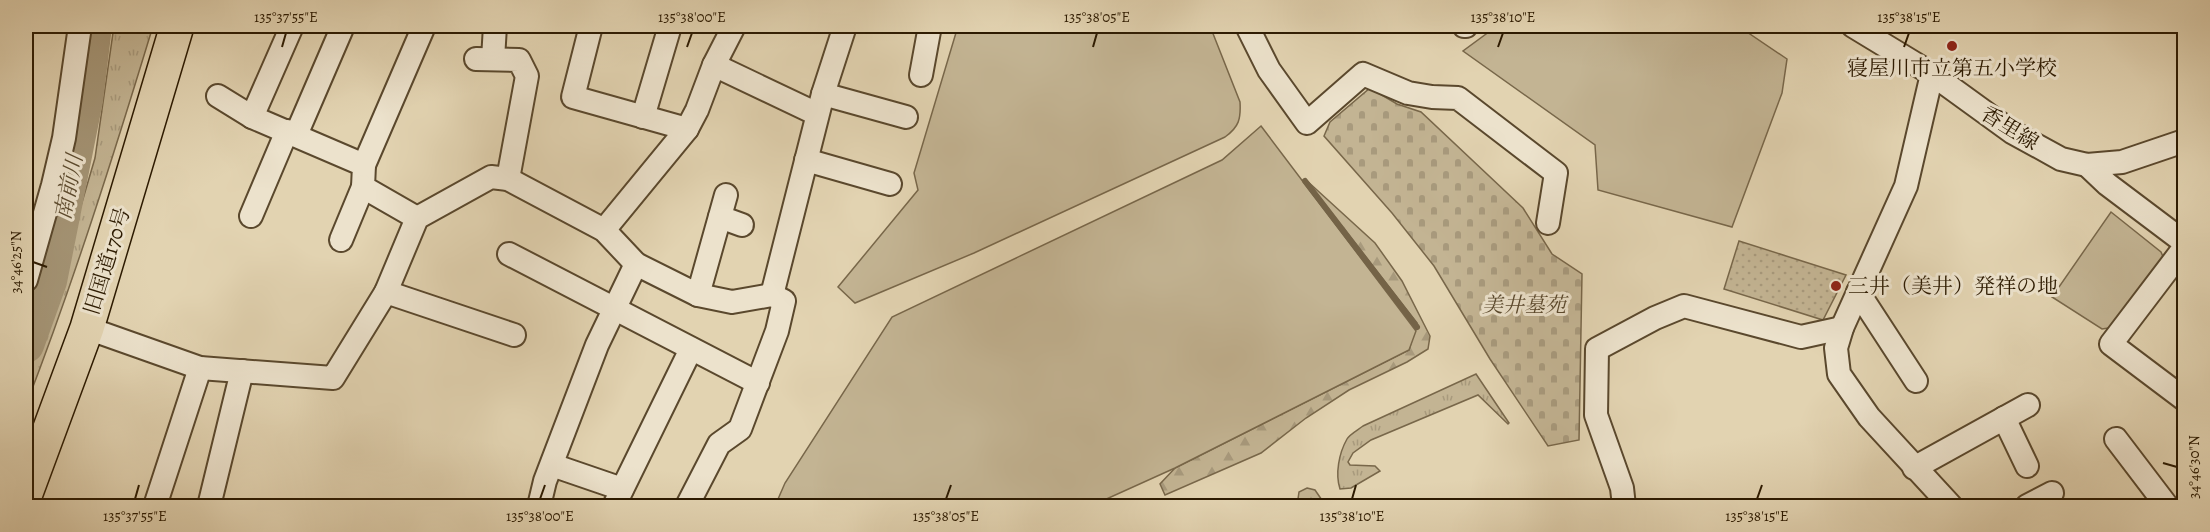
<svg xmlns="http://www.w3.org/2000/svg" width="2210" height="532" viewBox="0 0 2210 532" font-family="Alegreya,'Noto Serif JP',serif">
<defs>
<pattern id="grass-tufts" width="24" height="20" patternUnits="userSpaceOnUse" patternTransform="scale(1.5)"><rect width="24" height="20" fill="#c3b493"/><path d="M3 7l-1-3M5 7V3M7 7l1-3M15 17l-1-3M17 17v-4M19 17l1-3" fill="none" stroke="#a89a7d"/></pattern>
<pattern id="forest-firs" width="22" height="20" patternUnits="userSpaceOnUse" patternTransform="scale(1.5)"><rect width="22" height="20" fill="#c3b493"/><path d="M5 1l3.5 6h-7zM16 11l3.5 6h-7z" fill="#a89a7d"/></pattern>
<pattern id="cemetery-stones" width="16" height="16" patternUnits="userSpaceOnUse" patternTransform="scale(1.5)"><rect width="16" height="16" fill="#c3b493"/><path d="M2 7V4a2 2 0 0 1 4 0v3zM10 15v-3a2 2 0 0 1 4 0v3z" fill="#a89a7d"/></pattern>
<pattern id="garden-dots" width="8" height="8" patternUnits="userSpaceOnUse" patternTransform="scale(1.5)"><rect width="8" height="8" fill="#c3b493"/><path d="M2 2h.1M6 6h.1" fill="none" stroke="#a89a7d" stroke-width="1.8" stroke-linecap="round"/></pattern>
</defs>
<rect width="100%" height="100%" fill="#e2d3b1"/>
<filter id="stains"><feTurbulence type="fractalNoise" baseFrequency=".00333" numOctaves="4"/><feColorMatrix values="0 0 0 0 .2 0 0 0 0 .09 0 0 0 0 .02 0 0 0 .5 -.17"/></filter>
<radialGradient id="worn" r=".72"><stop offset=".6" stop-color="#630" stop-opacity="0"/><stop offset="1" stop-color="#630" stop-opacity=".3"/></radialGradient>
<g fill="url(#grass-tufts)" stroke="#78674a" stroke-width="1.5">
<path d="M114,26H153C114,154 74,281 26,405V374L63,267L95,158Z"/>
<path d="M1476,374L1509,423L1508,424L1478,395L1371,440L1353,453L1348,462L1350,465L1375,466L1380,471L1351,488L1340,489C1335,474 1339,453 1347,439C1350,434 1358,430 1363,426Z"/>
</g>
<g fill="url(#forest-firs)" stroke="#78674a" stroke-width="1.5">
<polygon points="1306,180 1375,243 1402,281 1430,336 1428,349 1407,362 1349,390 1306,418 1261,453 1165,495 1160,484 1175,468 1409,350 1417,323"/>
<polygon points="1307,488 1315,490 1326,506 1297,506 1299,492"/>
</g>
<polygon fill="url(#cemetery-stones)" stroke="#78674a" stroke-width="1.5" points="1370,88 1397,104 1421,112 1523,208 1552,254 1582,274 1579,440 1548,446 1490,359 1434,266 1392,213 1324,136 1330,122"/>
<g fill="#c3b493" stroke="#78674a" stroke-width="1.5">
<path d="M958,26H1210L1240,102C1241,119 1239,127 1225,137L974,253L855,303L838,287L918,190L914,173Z"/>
<polygon points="1497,26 1738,26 1787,59 1782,93 1732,227 1598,190 1595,145 1463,51"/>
<polygon points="1261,126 1416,331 1409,350 1175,468 1091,506 775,506 785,483 892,317 1222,160"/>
<polygon points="2111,212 2161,252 2164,259 2115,327 2102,329 2052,297"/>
</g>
<polygon fill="url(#garden-dots)" stroke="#78674a" stroke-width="1.5" points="1739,241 1846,275 1823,320 1724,289"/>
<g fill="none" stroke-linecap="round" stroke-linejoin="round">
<polyline stroke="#746347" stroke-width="6" points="1305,181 1417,327"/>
<polyline stroke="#a49475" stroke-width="36" points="26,345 49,281 85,100 94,26"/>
<g stroke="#5a482d" stroke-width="26">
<g id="minor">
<polyline points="591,26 573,97 687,129"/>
<polyline points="1247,26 1269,70 1307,123 1363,74 1408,93 1432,97 1458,98 1556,173 1548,223"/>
<polyline points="1464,26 1466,26"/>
<polyline points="1853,26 1932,74 2012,132 2061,159 2087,165 2122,162 2184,141"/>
<polyline points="476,59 519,60 527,76 508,179"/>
<polyline points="493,59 495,26"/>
<polyline points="714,65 817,114"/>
<polyline points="1932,74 1906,186 1842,328 1836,348 1839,374 1869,417 1951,506"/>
<polyline points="921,75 930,26"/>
<polyline points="823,94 906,117"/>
<polyline points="218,96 252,117 364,165 363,187 417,218"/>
<polyline points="252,117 292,26"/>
<polyline points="643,117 670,26"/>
<polyline points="296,135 343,26"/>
<polyline points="806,160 890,184"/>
<polyline points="364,165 424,26"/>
<polyline points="2087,165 2107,184 2184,242"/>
<polyline points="251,216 287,131"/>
<polyline points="720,217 742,225"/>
<polyline points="604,230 687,129 697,110 714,65 734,26"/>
<polyline points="341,240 363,187"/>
<polyline points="2184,248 2111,344 2184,399"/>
<polyline points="509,254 758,383"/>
<polyline points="26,280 53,185 64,138 80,26"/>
<polyline points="386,292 514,335"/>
<polyline points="1858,292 1916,381"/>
<polyline points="698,295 726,195"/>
<polyline points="772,295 823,94 845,26"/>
<polyline points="87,328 200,368 333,378 386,292 417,218 491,177 508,179 604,230 636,264 698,295 732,302 772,295 784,301 777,331 740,429 719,444 687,506"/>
<polyline points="2004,418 2027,466"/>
<polyline points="2116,439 2167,506"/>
<polyline points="552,465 622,489"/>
<polyline points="1914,468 2028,405"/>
<polyline points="155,506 200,368"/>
<polyline points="209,506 242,371"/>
<polyline points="539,506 545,481 597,345 636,264"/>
<polyline points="614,506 691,349"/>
<polyline points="1624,506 1622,488 1596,415 1597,349 1655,318 1684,306 1801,337 1842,328"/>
<polyline points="2027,506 2052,493"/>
</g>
</g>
<g stroke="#2c1a01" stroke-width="36">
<polyline id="highway" points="26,493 87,328 177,26"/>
</g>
<use href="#minor" stroke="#ece2cc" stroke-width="22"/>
<use href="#highway" stroke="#e2d3b1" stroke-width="33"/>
</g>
<path fill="none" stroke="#2c1a01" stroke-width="2" d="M282,47L286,33M687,47L692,33M1093,47L1097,33M1498,47L1503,33M1904,47L1909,33M33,262L47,267M2163,463L2177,467M135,499L139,485M540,499L545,485M946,499L951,485M1352,499L1356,485M1757,499L1762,485"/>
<g fill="#8f2418" stroke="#ece2cc" stroke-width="2">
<circle cx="1952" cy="46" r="6"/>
<circle cx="1836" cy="286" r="6"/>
</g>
<g text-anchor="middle" stroke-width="6" stroke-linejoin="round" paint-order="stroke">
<g font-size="21" fill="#2c1a01" stroke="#ece2cc">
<text x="1952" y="75">寝屋川市立第五小学校</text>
<text x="1848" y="293" text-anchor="start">三井（美井）発祥の地</text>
</g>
<g font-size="21" fill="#2c1a01" stroke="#ece2cc">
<text transform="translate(2010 128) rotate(32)" y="7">香里線</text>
<text transform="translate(107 261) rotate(-73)" y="7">旧国道170号</text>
</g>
<g font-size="21" font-style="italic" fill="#59482d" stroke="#ece2cc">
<text x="1524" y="312">美井墓苑</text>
</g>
<g font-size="22" font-style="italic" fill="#5c4b2f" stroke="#ece2cc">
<text transform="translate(68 187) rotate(-79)" y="8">南前川</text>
</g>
</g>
<rect width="2210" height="532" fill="none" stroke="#e2d3b1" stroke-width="66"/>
<rect x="33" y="33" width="2144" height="466" fill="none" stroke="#2c1a01" stroke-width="2"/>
<g font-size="15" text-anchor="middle" fill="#2c1a01">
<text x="286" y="22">135°37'55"E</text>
<text x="692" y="22">135°38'00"E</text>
<text x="1097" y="22">135°38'05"E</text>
<text x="1503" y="22">135°38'10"E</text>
<text x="1909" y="22">135°38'15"E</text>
<text transform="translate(16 262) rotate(-90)" y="5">34°46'25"N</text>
<text transform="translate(2194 467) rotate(-90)" y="5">34°46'30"N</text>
<text x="135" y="521">135°37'55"E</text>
<text x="540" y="521">135°38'00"E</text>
<text x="946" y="521">135°38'05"E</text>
<text x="1352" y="521">135°38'10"E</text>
<text x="1757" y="521">135°38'15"E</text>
</g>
<rect width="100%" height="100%" filter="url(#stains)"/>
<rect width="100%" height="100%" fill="url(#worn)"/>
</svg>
